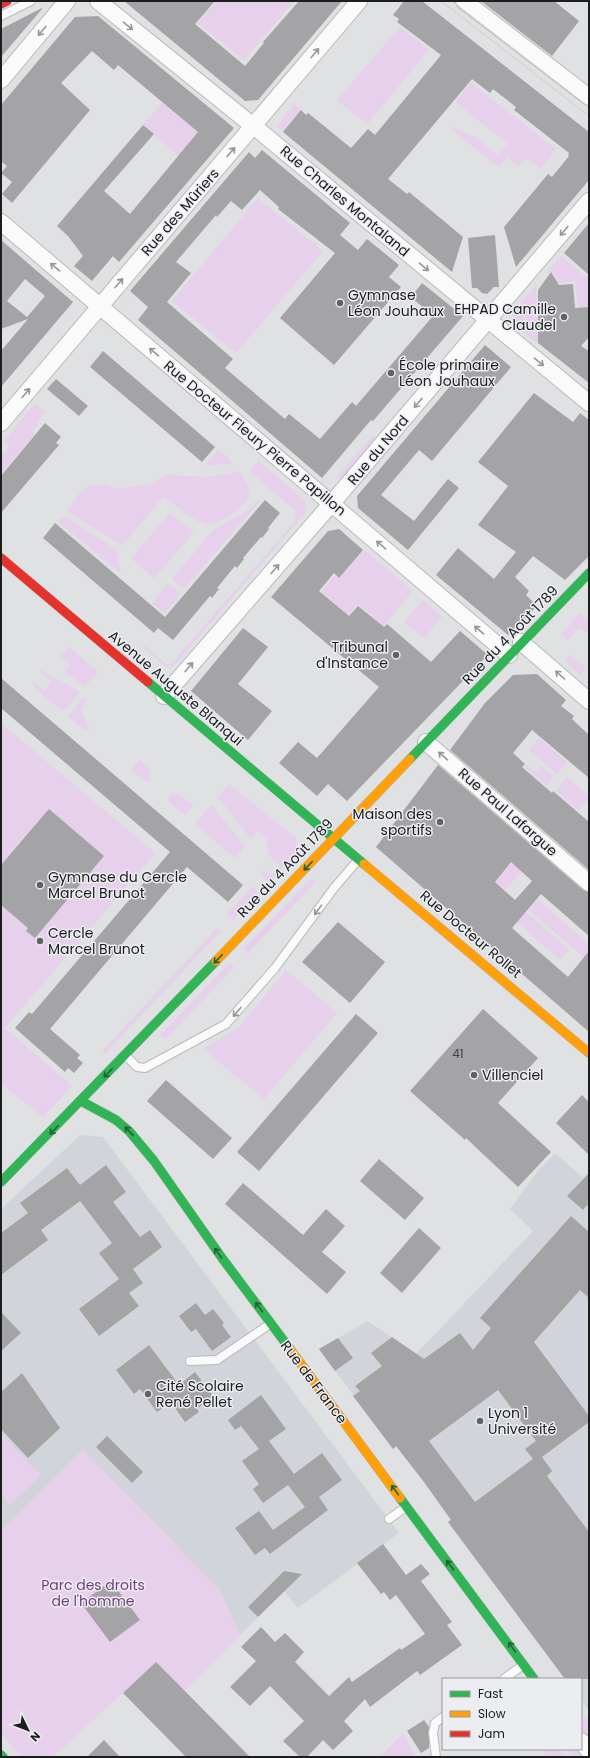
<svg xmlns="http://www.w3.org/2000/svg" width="590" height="1758" viewBox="0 0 590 1758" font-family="Poppins,sans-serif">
<rect width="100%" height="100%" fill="#e0e1e2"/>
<g fill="#d1d4da">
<polygon points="80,1135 103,1137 399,1533 298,1608 284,1591 240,1635 219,1589 83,1450 1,1531 1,1209"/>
<polygon points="555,1153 589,1183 589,1710 581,1700 581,1679 565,1679 448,1522 451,1519 424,1482 396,1446 393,1449 319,1349 368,1321 416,1354 533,1231 510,1209 537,1172"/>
</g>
<g fill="#e6d0eb">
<polygon points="217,1 294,1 244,60 197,23"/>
<polygon points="400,27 429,50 367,124 337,100"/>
<polygon points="471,83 556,149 541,169 526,158 518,167 507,157 499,168 448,126 475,137 498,155 508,144 455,102"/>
<polygon points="162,103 198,132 179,156 143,125"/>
<polygon points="294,104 301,110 283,132 277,126"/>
<polygon points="258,198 323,251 236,353 172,301"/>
<polygon points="561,256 589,279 589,306 578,307 575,281 557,283 556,274 551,272 547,273"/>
<path d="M536,286L538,343C529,336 510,326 514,312Z"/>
<polygon points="35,404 45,412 37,422 39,424 32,432 35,434 1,474 1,451 4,453 10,446 4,441"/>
<polygon points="372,436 378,441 344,481 338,476"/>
<polygon points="218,450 231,460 231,464 205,465"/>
<polygon points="259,461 306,502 306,512 177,662 172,666 165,666 143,647 145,646 166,664 171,664 296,520 295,510 251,473 250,470"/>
<path d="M238,471C243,477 249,484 249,493C250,504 217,526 207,524C189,520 179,506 163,497L127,540L121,545L67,511L79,494L89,485H107L116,489L153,484L166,475L206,477L232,474Z"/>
<polygon points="258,499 260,501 184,589 172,579 213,530 249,510"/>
<polygon points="170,513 194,532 154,578 131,558"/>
<polygon points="66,517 117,550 121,574 56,520"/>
<polygon points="364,550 413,591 375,636 363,626 372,615 358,604 348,615 321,591 335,575 339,579"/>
<polygon points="168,583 181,594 165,613 152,603"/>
<polygon points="423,600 442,617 424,638 404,622"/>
<polygon points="580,613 589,620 589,632 587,634 579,627 568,640 561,634"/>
<polygon points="69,647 98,672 85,686 64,672 70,666 60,657"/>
<polygon points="570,655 586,668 580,675 565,661"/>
<polygon points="41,670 80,692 66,709 61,710 35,688 33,684 35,683 44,691 51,682 40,672"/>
<polygon points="84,697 87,700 81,709 89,729 84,730 68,716"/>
<polygon points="1,723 155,853 5,1028 72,1086 43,1117 1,1084"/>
<polygon points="539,738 567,762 557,774 529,750"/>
<polygon points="139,760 149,769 150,781 144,781 131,770"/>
<polygon points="526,765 535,772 541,766 554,776 547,786 525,767"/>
<polygon points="567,777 589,796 589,799 579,810 556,791"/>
<polygon points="229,784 296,838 296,852 268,882 261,874 264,870 271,875 280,866 268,854 267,839 258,831 251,839 218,797"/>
<polygon points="179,794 193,805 185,815 169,802 169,796"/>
<polygon points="211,805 245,846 235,858 195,824"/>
<polygon points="511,858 524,869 505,890 496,882 499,878 485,867"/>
<polygon points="312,878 315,883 248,953 243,949"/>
<polygon points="252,887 258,892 233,920 227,914"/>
<polygon points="538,900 589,944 589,953 585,958 529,910"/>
<polygon points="519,906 569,950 560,960 510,916"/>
<polygon points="217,928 221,931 105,1054 102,1051"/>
<polygon points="230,963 234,967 166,1039 160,1035"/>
<polygon points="286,970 337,1013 264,1099 203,1049 239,1027"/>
<polygon points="1,1433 41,1475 10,1505 1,1495"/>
<polygon points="83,1450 219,1589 240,1635 185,1691 156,1662 53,1757 23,1757 1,1734 1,1531"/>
<polygon points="586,1718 589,1723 589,1741 581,1730 581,1722"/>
<polygon points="403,1734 416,1757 380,1757"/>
<polygon points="541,1749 559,1749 565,1757 546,1757"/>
<polygon points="567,1749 580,1749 586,1757 573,1757"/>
</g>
<g fill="#a4a4a6" fill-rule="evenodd">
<polygon points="124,1 215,1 195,24 245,66 264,43 263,42 299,1 342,1 258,100 245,101"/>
<polygon points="404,1 422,1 589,132 589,180 516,267 504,227 548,174 552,177 569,156 568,155 569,153 514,110 516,107 493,89 490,93 472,79 388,179 407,194 409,192 463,237 452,272 283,132 301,110 306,115 308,113 351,148 368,129 375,135 441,55 397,22 399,19 393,15"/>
<polygon points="481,1 554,1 579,21 552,56"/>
<polygon points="42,8 42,9 1,57 1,29"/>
<polygon points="98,16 234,128 119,262 113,256 92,281 74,266 83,256 68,236 57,226 143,125 154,134 104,191 130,214 198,132 118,65 114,70 92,51 61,83 90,110 12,203 2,194 12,182 1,173 7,166 1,161 1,105 75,17"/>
<polygon points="262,150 350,223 340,235 358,250 367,239 399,265 389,277 401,287 334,365 280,318 335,253 278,209 279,207 260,190 242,210 231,201 217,217 216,215 176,262 191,273 167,302 233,359 225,368 285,419 289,414 320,439 352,402 356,406 433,316 411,297 422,283 463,316 373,421 371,420 322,478 138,320 148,307 130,291 249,152 255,158"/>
<polygon points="589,223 589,275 564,253"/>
<polygon points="495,235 499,287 494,287 487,294 482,293 477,288 472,288 468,238"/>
<path d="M1,240L73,302L1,387V351L28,319L1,329ZM25,279L45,296L27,317L7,301Z"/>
<polygon points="551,272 559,285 573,284 575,308 589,307 589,337 581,346 589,351 589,383 538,343 538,290"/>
<polygon points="485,345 511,367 432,461 419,450 381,495 414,521 448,479 459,488 408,550 358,508 357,496"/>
<polygon points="103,351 215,447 202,462 90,367"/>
<polygon points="56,379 88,406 79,416 47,389"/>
<polygon points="534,393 573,422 580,413 589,420 589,556 565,580 533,556 515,577 529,591 526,595 537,606 508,635 436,575 458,548 494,579 516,552 478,525 508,486 478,462"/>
<polygon points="45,423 61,437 56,443 59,445 1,513 1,476"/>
<polygon points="265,500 280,513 268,528 269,529 262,538 261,537 243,558 244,559 237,568 235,566 217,588 219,589 212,598 210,596 173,640 158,628 154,633 43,538 55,523 165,617"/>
<polygon points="339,529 363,550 339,578 334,573 319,591 349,616 358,606 384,627 387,624 431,662 460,631 488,655 347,801 328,784 317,796 279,763 298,742 317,758 379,687 271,597 328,531"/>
<polygon points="243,628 268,647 238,684 272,711 248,740 191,691"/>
<polygon points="537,674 566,700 561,706 574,716 572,719 589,735 589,778 532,730 513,753 525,764 522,767 552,793 553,791 589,822 589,870 450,750 485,703 513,675"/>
<polygon points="1,678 243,885 228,902 187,867 50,1029 80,1055 77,1058 83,1063 74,1073 68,1068 65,1072 15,1028 29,1012 32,1014 170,852 1,708"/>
<path d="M438,765L583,890L589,892V936L541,894L512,928L568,977L589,951V1032L376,847ZM511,862L532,881L515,900L495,882Z"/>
<polygon points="49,809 104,856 35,938 26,931 28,928 1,905 1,865"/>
<polygon points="338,922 385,962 350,1003 302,962"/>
<polygon points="483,1009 538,1058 498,1103 551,1152 518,1187 466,1138 465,1140 410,1091"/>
<polygon points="356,1014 378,1033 259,1171 237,1152"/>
<polygon points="166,1080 232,1138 213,1159 147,1101"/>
<polygon points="582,1095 589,1102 589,1155 556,1123"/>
<polygon points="379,1159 424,1198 405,1220 360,1181"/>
<polygon points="106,1165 126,1192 113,1202 140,1237 150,1230 162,1247 133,1269 143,1283 129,1293 139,1306 99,1336 79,1309 119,1279 99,1253 112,1243 80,1201 41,1230 48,1240 1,1275 1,1233 28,1213 20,1203 67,1168 80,1185"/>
<polygon points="589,1173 589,1203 583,1210 567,1196"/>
<polygon points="243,1183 303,1235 326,1209 345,1226 322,1252 346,1272 327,1294 225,1204"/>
<path d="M571,1216L589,1232V1298L580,1290L534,1342L589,1416V1422L542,1457L552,1471L547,1476L589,1532V1679H565L448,1522L451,1520L424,1482L396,1446L393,1449L353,1396L360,1391L355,1386L382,1366L371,1353L392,1337L424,1359L460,1333L473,1350L491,1328L480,1318ZM498,1390L536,1441L525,1449L533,1459L475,1502L429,1441Z"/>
<polygon points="419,1228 441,1248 402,1293 380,1273"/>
<polygon points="196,1303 205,1315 213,1309 224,1323 222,1325 231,1337 212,1351 196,1329 191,1332 179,1316"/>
<polygon points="1,1312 21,1333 1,1351"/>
<polygon points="338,1338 353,1358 335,1371 319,1349"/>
<polygon points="149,1345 179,1385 195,1372 213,1396 197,1409 199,1412 185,1422 171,1402 157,1412 140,1389 134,1394 116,1370"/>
<polygon points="22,1373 60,1428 28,1458 1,1429 1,1392"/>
<polygon points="261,1395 286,1429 269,1441 294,1474 322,1453 342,1480 319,1497 328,1510 270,1554 265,1548 255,1555 235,1528 259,1511 273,1530 305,1507 288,1485 263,1503 253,1489 259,1484 242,1461 259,1449 241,1426 235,1430 228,1420"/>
<polygon points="107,1436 143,1472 132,1483 96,1447"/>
<polygon points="383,1544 406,1575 421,1564 430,1574 421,1581 452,1622 447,1625 462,1645 420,1675 417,1671 370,1707 365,1699 344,1721 353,1731 333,1750 323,1740 307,1757 300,1757 283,1741 304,1721 270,1686 250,1706 230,1687 256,1661 241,1647 261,1627 275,1642 285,1633 304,1652 295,1662 329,1696 349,1677 352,1682 400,1648 401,1650 425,1634 396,1595 390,1600 384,1592 381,1594 357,1563"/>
<polygon points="284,1571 302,1574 258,1617 248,1607"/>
<polygon points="111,1581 140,1620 110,1642 81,1603"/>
<polygon points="156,1662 178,1684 250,1757 186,1757 128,1698 123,1693"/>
<polygon points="424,1720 429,1727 429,1748 421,1753 407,1731"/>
<polygon points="104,1740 120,1757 87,1757"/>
</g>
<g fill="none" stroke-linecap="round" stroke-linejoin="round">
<g stroke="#b9babb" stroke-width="10">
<g id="lane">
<polyline points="1,16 31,1"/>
<polyline points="126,1056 137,1067 145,1068 226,1024 275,968 334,888 358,860"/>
<polyline points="190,1361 217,1360 270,1324"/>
<polyline points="389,1519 406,1507"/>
<polyline points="504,1679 523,1665"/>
<polyline points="436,1757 433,1733 435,1723 443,1717"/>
</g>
</g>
<g stroke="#b9babb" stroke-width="18">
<g id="street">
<polyline points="98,1 262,133 589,403"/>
<polyline points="464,1 589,97"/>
<polyline points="1,80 67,1"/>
<polyline points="1,222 509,655"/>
<polyline points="1,423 359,1"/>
<polyline points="521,642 589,701"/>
<polyline points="164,696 332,503 589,201"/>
<polyline points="426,742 589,883"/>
<polyline points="581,1741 589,1751"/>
</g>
</g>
<g stroke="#b9babb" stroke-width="10">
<g id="fast">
<polyline points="148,682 364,864"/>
<polyline points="410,759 589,573"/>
<polyline points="81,1101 116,1120 129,1131 154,1161 222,1258 290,1349"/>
<polyline points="1,1182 216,961"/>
<polyline points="400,1498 534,1679"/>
<polyline points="1,1755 3,1757"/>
</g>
</g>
<g stroke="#b9babb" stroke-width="10">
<g id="slow">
<polyline points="364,864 589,1053"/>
<polyline points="216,961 410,759"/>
<polyline points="290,1349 400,1498"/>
</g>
</g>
<g stroke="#b9babb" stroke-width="10">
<g id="jam">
<polyline points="1,4 7,1"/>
<polyline points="1,558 148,682"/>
</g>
</g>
<use href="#lane" stroke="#fafafb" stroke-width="8"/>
<use href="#street" stroke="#fafafb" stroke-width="16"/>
<use href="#fast" stroke="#30b455" stroke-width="9"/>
<use href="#slow" stroke="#ff9f0a" stroke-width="9"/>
<use href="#jam" stroke="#e5322d" stroke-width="9"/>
<g stroke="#cececf" stroke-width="1">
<polyline points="441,1 589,116"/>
<polyline points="452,1 589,107"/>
</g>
</g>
<defs><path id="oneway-shaft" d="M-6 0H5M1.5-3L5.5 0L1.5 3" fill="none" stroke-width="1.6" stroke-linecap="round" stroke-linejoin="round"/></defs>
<g stroke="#969798">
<use href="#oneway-shaft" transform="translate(128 26) rotate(39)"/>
<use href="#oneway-shaft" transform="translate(42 31) rotate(130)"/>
<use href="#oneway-shaft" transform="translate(315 53) rotate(-50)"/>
<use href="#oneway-shaft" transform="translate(231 152) rotate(-49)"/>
<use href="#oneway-shaft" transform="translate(564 231) rotate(130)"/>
<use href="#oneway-shaft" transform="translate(55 267) rotate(-140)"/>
<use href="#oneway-shaft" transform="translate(424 267) rotate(40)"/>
<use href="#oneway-shaft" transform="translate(119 283) rotate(-49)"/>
<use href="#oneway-shaft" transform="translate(154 352) rotate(-140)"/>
<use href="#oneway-shaft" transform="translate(539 362) rotate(40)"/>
<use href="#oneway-shaft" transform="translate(26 393) rotate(-49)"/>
<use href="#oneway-shaft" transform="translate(418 403) rotate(130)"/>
<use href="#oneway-shaft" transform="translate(381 545) rotate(-139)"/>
<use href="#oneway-shaft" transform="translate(275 569) rotate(-49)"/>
<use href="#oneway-shaft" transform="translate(479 630) rotate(-139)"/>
<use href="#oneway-shaft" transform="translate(189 667) rotate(-49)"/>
<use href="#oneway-shaft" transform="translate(560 675) rotate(-138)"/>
<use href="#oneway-shaft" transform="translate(443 756) rotate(-139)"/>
<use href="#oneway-shaft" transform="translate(318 910) rotate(126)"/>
<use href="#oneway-shaft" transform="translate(237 1012) rotate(131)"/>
</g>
<g stroke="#256137">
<use href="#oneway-shaft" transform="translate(308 866) rotate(134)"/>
<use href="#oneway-shaft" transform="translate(218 959) rotate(134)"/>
<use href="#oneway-shaft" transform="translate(108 1073) rotate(134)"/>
<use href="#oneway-shaft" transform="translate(54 1130) rotate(134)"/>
<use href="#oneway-shaft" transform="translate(129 1131) rotate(-133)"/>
<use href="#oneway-shaft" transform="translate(218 1253) rotate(-125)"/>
<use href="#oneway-shaft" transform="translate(259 1307) rotate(-126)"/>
<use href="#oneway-shaft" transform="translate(395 1490) rotate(-126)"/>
<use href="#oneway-shaft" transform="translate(450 1565) rotate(-127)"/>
<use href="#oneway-shaft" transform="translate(512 1647) rotate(-124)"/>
</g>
<g fill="#616263" stroke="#ecedf1" stroke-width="1.5">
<circle cx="340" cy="303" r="4"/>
<circle cx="564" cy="317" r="4"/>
<circle cx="391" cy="373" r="4"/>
<circle cx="396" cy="655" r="4"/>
<circle cx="440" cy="822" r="4"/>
<circle cx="40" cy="885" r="4"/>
<circle cx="40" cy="941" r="4"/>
<circle cx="474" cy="1075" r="4"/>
<circle cx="148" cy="1394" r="4"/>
<circle cx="480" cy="1421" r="4"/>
</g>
<g text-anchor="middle" stroke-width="3" stroke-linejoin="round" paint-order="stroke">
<g font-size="12" fill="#3e3f40">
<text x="458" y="1058">41</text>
</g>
<g font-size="14" fill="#1c1d1e" stroke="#ecedf1">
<text transform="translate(345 201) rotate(40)" y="5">Rue Charles Montaland</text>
<text transform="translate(180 212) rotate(-49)" y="5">Rue des Mûriers</text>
<text transform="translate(255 438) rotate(40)" y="5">Rue Docteur Fleury Pierre Papillon</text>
<text transform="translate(378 450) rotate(-50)" y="5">Rue du Nord</text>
<text transform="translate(510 635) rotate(-46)" y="5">Rue du 4 Août 1789</text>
<text transform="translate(176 688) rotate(40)" y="5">Avenue Auguste Blanqui</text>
<text transform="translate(508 812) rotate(41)" y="5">Rue Paul Lafargue</text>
<text transform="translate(285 868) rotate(-46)" y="5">Rue du 4 Août 1789</text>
<text transform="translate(471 934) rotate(40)" y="5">Rue Docteur Rollet</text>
<text transform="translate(314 1382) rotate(53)" y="5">Rue de France</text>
</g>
<g font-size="14" fill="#1c1d1e" stroke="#ecedf1" text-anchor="start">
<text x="348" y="300">Gymnase<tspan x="348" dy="16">Léon Jouhaux</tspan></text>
<text x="556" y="314" text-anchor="end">EHPAD Camille<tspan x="556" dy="16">Claudel</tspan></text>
<text x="399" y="370">École primaire<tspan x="399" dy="16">Léon Jouhaux</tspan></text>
<text x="388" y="652" text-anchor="end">Tribunal<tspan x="388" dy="16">d'Instance</tspan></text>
<text x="432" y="819" text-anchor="end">Maison des<tspan x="432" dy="16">sportifs</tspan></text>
<text x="48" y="882">Gymnase du Cercle<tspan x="48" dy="16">Marcel Brunot</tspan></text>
<text x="48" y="938">Cercle<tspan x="48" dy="16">Marcel Brunot</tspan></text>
<text x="482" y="1080">Villenciel</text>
<text x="156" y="1391">Cité Scolaire<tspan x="156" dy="16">René Pellet</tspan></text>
<text x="488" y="1418">Lyon 1<tspan x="488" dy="16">Université</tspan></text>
</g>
<g font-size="14" fill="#723f7d" stroke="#ecedf1">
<text x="93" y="1590">Parc des droits<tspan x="93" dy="16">de l'homme</tspan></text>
</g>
</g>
<rect width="590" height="1758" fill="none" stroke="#1c1d1e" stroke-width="4"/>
<rect x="442" y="1678" width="140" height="72" fill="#ecedf1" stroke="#999a9d"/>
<rect x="450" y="1691" width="20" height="6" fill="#30b455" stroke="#999a9d"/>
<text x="478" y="1698" font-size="12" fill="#1c1d1e">Fast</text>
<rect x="450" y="1711" width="20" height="6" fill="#ff9f0a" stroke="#999a9d"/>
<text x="478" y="1718" font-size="12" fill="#1c1d1e">Slow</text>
<rect x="450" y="1731" width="20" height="6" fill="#e5322d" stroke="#999a9d"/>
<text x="478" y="1738" font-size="12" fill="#1c1d1e">Jam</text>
<g transform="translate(28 1730) rotate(133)" stroke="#ecedf1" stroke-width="3" paint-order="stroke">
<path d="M0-3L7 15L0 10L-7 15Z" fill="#1c1d1e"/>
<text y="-6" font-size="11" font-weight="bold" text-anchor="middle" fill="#1c1d1e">N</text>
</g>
</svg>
